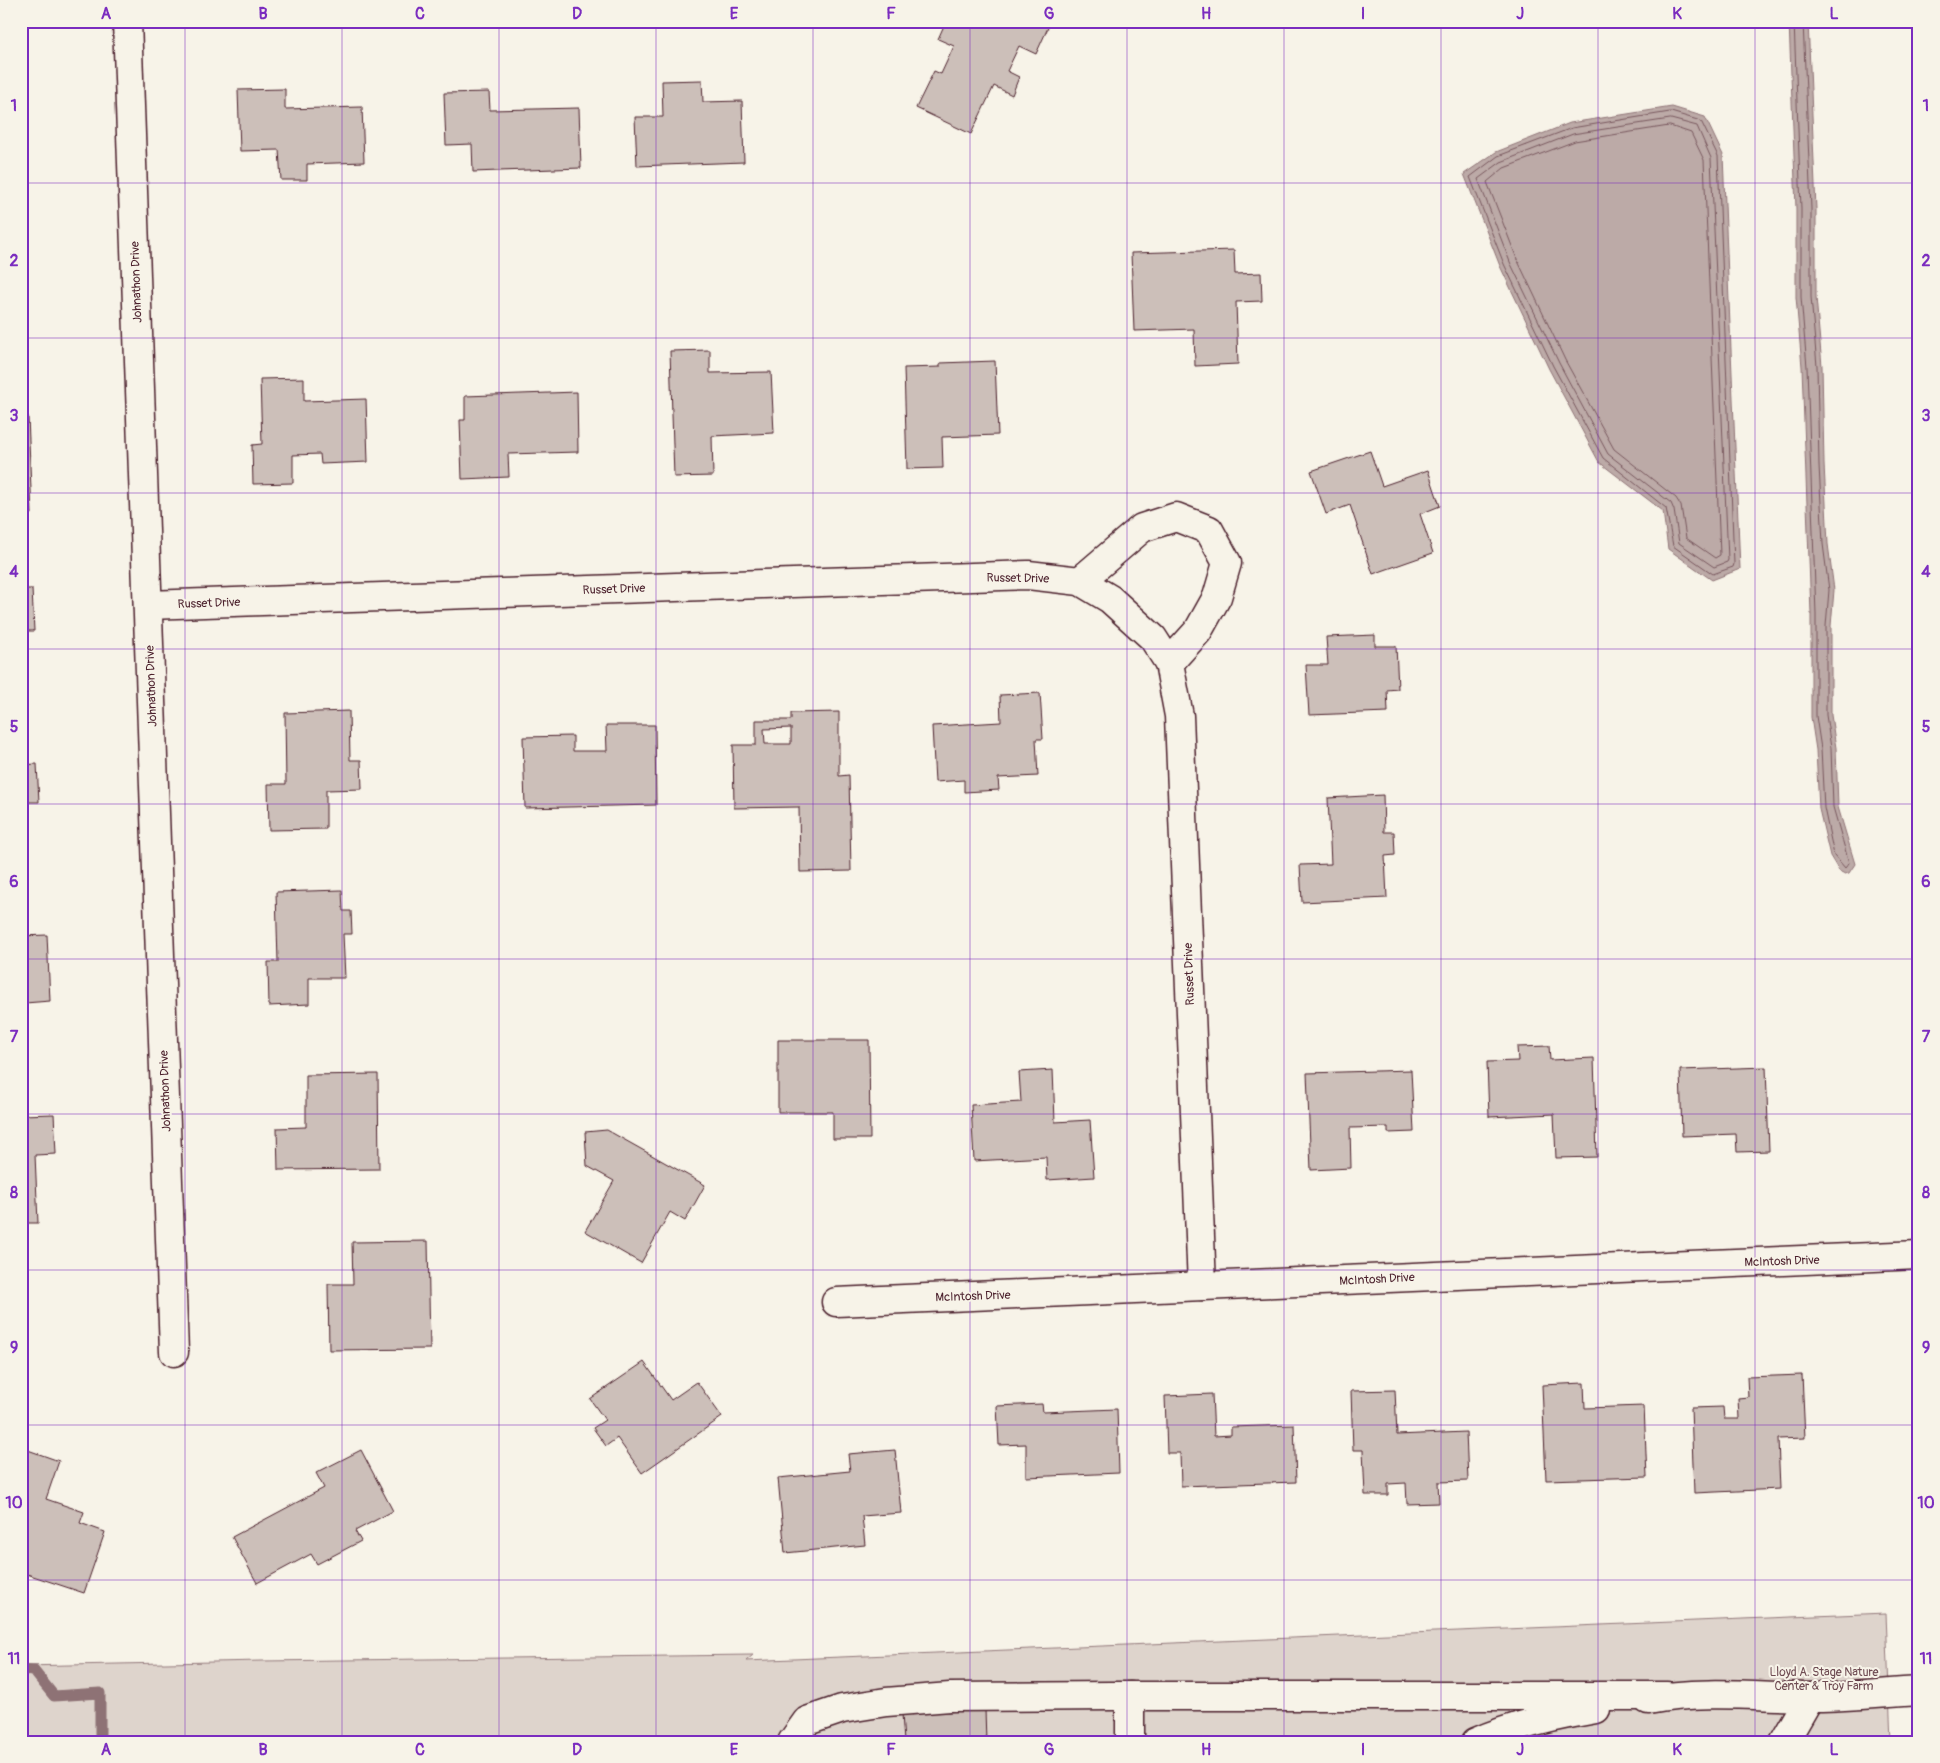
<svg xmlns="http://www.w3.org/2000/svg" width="1940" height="1763" viewBox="0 0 1940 1763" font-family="Pangolin,sans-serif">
<rect width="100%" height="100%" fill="#f7f3e8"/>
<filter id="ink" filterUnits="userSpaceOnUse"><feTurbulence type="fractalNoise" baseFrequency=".02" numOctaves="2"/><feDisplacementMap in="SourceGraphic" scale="10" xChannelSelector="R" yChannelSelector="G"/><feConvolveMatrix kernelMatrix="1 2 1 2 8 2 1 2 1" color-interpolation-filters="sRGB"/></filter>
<g filter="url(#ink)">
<polygon fill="#ded4cc" stroke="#947a7c" points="1886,1613 1891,1742 21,1742 21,1666 261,1661 753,1655 746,1661"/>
<g fill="#bcaaa7" stroke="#8e7275">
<polygon points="1789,21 1808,21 1816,209 1816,297 1822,366 1824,464 1828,544 1834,590 1831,626 1831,715 1836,748 1838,807 1855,864 1849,873 1845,874 1839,871 1830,856 1819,809 1816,750 1811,717 1811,614 1802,367 1796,297 1796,209"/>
<polygon points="1672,107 1705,117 1723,155 1740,569 1712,580 1668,549 1663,511 1599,462 1549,369 1500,266 1464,174 1496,152 1570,123"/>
</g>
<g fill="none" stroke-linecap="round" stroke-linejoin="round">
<g stroke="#78575d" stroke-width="1">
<polyline points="1794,21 1801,209 1801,297 1807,367 1816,614 1816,716 1821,749 1824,808 1834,855 1845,868 1849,863 1833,807 1831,748 1826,715 1826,626 1829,590 1823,544 1819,465 1817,366 1811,297 1811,209 1803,21"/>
<polygon points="1671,112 1701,121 1718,156 1734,564 1733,567 1713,574 1673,546 1666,508 1603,458 1553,366 1504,264 1470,177 1498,156 1572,128"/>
<polygon points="1671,119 1697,126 1711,158 1728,560 1727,562 1714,567 1679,543 1674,510 1671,503 1608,454 1559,363 1510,262 1478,179 1501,162 1573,134"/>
<polygon points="1670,126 1691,133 1704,160 1720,555 1715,558 1686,538 1681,506 1676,498 1614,449 1565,360 1517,259 1487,182 1504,168 1575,141"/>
</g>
<polyline stroke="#8e7275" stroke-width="11" points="21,1670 34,1671 54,1696 100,1693 100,1742"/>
</g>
<g fill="#ccbfb9" stroke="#4a1f2b" fill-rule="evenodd">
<polygon points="946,21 1051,21 1036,54 1019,46 1007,71 1019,77 1012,95 994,86 971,134 916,108 934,71 941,74 954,46 938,39"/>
<polygon points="21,51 25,51 27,95 21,95"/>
<polygon points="702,80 703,102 742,101 744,162 637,166 635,117 663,117 662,81"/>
<polygon points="285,89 285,109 362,107 364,162 307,164 307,180 281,180 279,150 240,151 238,90"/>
<polygon points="489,92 490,110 579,108 581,168 473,172 472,144 446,145 444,93"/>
<rect x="21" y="231" width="1" height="44"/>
<polygon points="1234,250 1235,274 1261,273 1262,301 1236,302 1238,364 1195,366 1194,329 1134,331 1131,253"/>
<polygon points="710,350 710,373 771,372 774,433 712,436 713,476 674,477 670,351"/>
<polygon points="995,361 998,435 942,437 943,468 907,469 904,368 940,367 940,363"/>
<polygon points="304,378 304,401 366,399 368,462 321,464 320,454 293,455 293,483 253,484 252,445 262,444 260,379"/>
<polygon points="577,392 578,452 508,454 509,477 462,479 460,420 465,420 465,396"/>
<polygon points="21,416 28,416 32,514 21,514"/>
<polygon points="1370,451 1382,486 1428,470 1440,506 1420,514 1433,553 1373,574 1350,505 1326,514 1311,471"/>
<polygon points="21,589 32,589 34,631 21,631"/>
<polygon points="1375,635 1375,646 1396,646 1398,689 1387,690 1388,712 1309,715 1306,665 1328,665 1326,637"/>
<polygon points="21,647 23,647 24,666 21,666"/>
<polygon points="1040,693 1043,739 1036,739 1038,776 998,778 999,790 964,792 964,780 935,782 932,726 1001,722 1000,695"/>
<polygon points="349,711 350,760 361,760 362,789 326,790 326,829 269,830 268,784 286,784 285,713"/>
<path d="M839,712V776L849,775L851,871L800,872L799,807L734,808L733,745H756V720H791V713ZM791,728V744H765L764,729Z"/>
<polygon points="606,725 655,725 656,805 525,808 523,737 573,736 573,751 607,751"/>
<polygon points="37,764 39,802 21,802 21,765"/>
<polygon points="1383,795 1384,832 1394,832 1395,855 1385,856 1387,898 1302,902 1300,865 1331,864 1328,798"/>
<polygon points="342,890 343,911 351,911 352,934 343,934 345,978 309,978 309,1004 269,1006 268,962 278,962 276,892"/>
<polygon points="47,935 50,1001 25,1003 27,1046 21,1046 21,936"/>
<polygon points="778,1040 869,1040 870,1139 833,1139 833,1112 778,1112"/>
<polygon points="1549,1046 1550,1060 1594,1058 1597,1157 1556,1158 1554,1114 1489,1117 1487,1062 1518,1061 1517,1047"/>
<polygon points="1766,1067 1769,1151 1737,1152 1736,1134 1682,1136 1680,1070"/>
<polygon points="1053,1070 1055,1122 1090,1120 1094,1177 1047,1180 1046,1157 974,1161 971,1105 1021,1102 1019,1072"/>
<polygon points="1411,1070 1414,1132 1388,1133 1388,1127 1350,1128 1351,1168 1311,1170 1307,1073"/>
<polygon points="378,1074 379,1169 278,1170 277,1128 306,1127 306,1075"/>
<polygon points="54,1114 56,1154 35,1155 38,1223 21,1223 21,1115"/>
<polygon points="607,1130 705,1185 685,1221 670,1212 641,1263 585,1231 614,1181 587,1166 585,1132"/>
<polygon points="428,1241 430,1349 329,1350 328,1284 353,1284 352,1242"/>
<polygon points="644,1362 671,1400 697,1382 722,1417 642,1473 617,1438 606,1446 593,1428 605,1420 590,1399"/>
<polygon points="1802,1375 1805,1438 1778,1439 1780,1489 1694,1493 1691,1408 1723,1407 1724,1419 1739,1419 1738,1398 1748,1397 1747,1377"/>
<polygon points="1584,1383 1585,1408 1644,1406 1647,1477 1546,1480 1542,1385"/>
<polygon points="1395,1390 1397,1435 1466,1432 1468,1481 1438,1482 1439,1503 1407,1504 1406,1483 1388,1484 1388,1495 1365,1495 1363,1450 1353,1450 1351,1391"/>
<polygon points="1212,1394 1214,1436 1231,1435 1231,1427 1294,1425 1296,1482 1181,1486 1180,1453 1167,1453 1165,1396"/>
<polygon points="1042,1404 1043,1412 1117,1409 1119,1473 1026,1477 1026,1444 999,1445 997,1406"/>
<polygon points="25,1449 59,1461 46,1499 84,1512 80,1523 105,1532 84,1593 21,1572 21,1459"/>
<polygon points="361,1450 393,1511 355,1531 361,1541 317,1564 311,1554 257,1583 232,1537 324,1488 316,1473"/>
<polygon points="895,1450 901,1513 862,1516 865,1545 785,1553 778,1478 850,1471 848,1454"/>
<polygon points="985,1710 986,1742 904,1742 902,1714"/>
</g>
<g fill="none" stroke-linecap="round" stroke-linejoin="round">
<g stroke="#4a1f2b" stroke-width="31">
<g id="minor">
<polyline points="127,21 174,1352"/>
<polyline points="1080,581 1142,528 1176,517 1209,530 1227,563 1217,597 1198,631 1169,663"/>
<polyline points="148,605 1028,575 1080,581 1110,599 1153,638 1169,663 1179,716 1202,1286"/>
<polyline points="836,1302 1919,1255"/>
<polyline points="1130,1696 1130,1742"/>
<path d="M1648,1700C1701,1690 1755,1696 1808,1697C1845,1698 1882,1693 1919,1691"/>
<polyline points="792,1742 807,1721 842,1709 886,1702 950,1697 1112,1696 1667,1696"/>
<path d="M1476,1742C1514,1725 1555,1716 1596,1709"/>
<polyline points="1784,1742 1810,1697"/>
</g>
</g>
<use href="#minor" stroke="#f7f3e8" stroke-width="28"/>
</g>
</g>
<path fill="none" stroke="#7b2cbf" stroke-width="1" stroke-opacity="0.55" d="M185,21V1742M342,21V1742M499,21V1742M656,21V1742M813,21V1742M970,21V1742M1127,21V1742M1284,21V1742M1441,21V1742M1598,21V1742M1755,21V1742M21,183H1919M21,338H1919M21,493H1919M21,649H1919M21,804H1919M21,959H1919M21,1114H1919M21,1270H1919M21,1425H1919M21,1580H1919"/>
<g text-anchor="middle" stroke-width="4" stroke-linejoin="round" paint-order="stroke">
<g font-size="12" fill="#4a1f2b" stroke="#f7f3e8">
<text transform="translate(136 282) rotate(-92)" y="4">Johnathon Drive</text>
<text transform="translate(1018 578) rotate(1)" y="4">Russet Drive</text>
<text transform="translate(614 589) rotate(-2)" y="4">Russet Drive</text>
<text transform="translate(209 603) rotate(-2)" y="4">Russet Drive</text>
<text transform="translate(151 686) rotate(-92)" y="4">Johnathon Drive</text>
<text transform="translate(1189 974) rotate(-92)" y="4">Russet Drive</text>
<text transform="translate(165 1091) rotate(-92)" y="4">Johnathon Drive</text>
<text transform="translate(1782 1261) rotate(-2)" y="4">McIntosh Drive</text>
<text transform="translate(1377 1279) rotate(-3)" y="4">McIntosh Drive</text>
<text transform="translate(973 1296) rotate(-2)" y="4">McIntosh Drive</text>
</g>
<g font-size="12" fill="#6f4c53" stroke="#f7f3e8">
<text x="1824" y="1676">Lloyd A. Stage Nature<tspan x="1824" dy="14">Center &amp; Troy Farm</tspan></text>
</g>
</g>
<rect width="1940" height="1763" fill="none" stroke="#f7f3e8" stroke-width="55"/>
<rect x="28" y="28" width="1884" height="1708" fill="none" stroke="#7b2cbf" stroke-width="2"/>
<g font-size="16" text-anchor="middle" font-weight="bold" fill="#7b2cbf">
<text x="106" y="19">A</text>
<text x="263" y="19">B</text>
<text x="420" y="19">C</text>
<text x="577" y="19">D</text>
<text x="734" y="19">E</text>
<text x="891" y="19">F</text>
<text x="1049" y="19">G</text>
<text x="1206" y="19">H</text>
<text x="1363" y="19">I</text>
<text x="1520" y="19">J</text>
<text x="1677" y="19">K</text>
<text x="1834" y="19">L</text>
<text x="14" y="111">1</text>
<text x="1926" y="111">1</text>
<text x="14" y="266">2</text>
<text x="1926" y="266">2</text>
<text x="14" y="421">3</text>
<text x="1926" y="421">3</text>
<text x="14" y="577">4</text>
<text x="1926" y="577">4</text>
<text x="14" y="732">5</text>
<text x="1926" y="732">5</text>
<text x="14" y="887">6</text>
<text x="1926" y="887">6</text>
<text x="14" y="1042">7</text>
<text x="1926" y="1042">7</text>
<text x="14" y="1198">8</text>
<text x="1926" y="1198">8</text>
<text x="14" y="1353">9</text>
<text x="1926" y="1353">9</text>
<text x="14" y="1508">10</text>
<text x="1926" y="1508">10</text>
<text x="14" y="1664">11</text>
<text x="1926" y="1664">11</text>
<text x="106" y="1755">A</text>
<text x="263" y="1755">B</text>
<text x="420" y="1755">C</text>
<text x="577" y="1755">D</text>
<text x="734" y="1755">E</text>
<text x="891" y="1755">F</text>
<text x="1049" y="1755">G</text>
<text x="1206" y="1755">H</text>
<text x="1363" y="1755">I</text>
<text x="1520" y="1755">J</text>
<text x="1677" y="1755">K</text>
<text x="1834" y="1755">L</text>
</g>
</svg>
